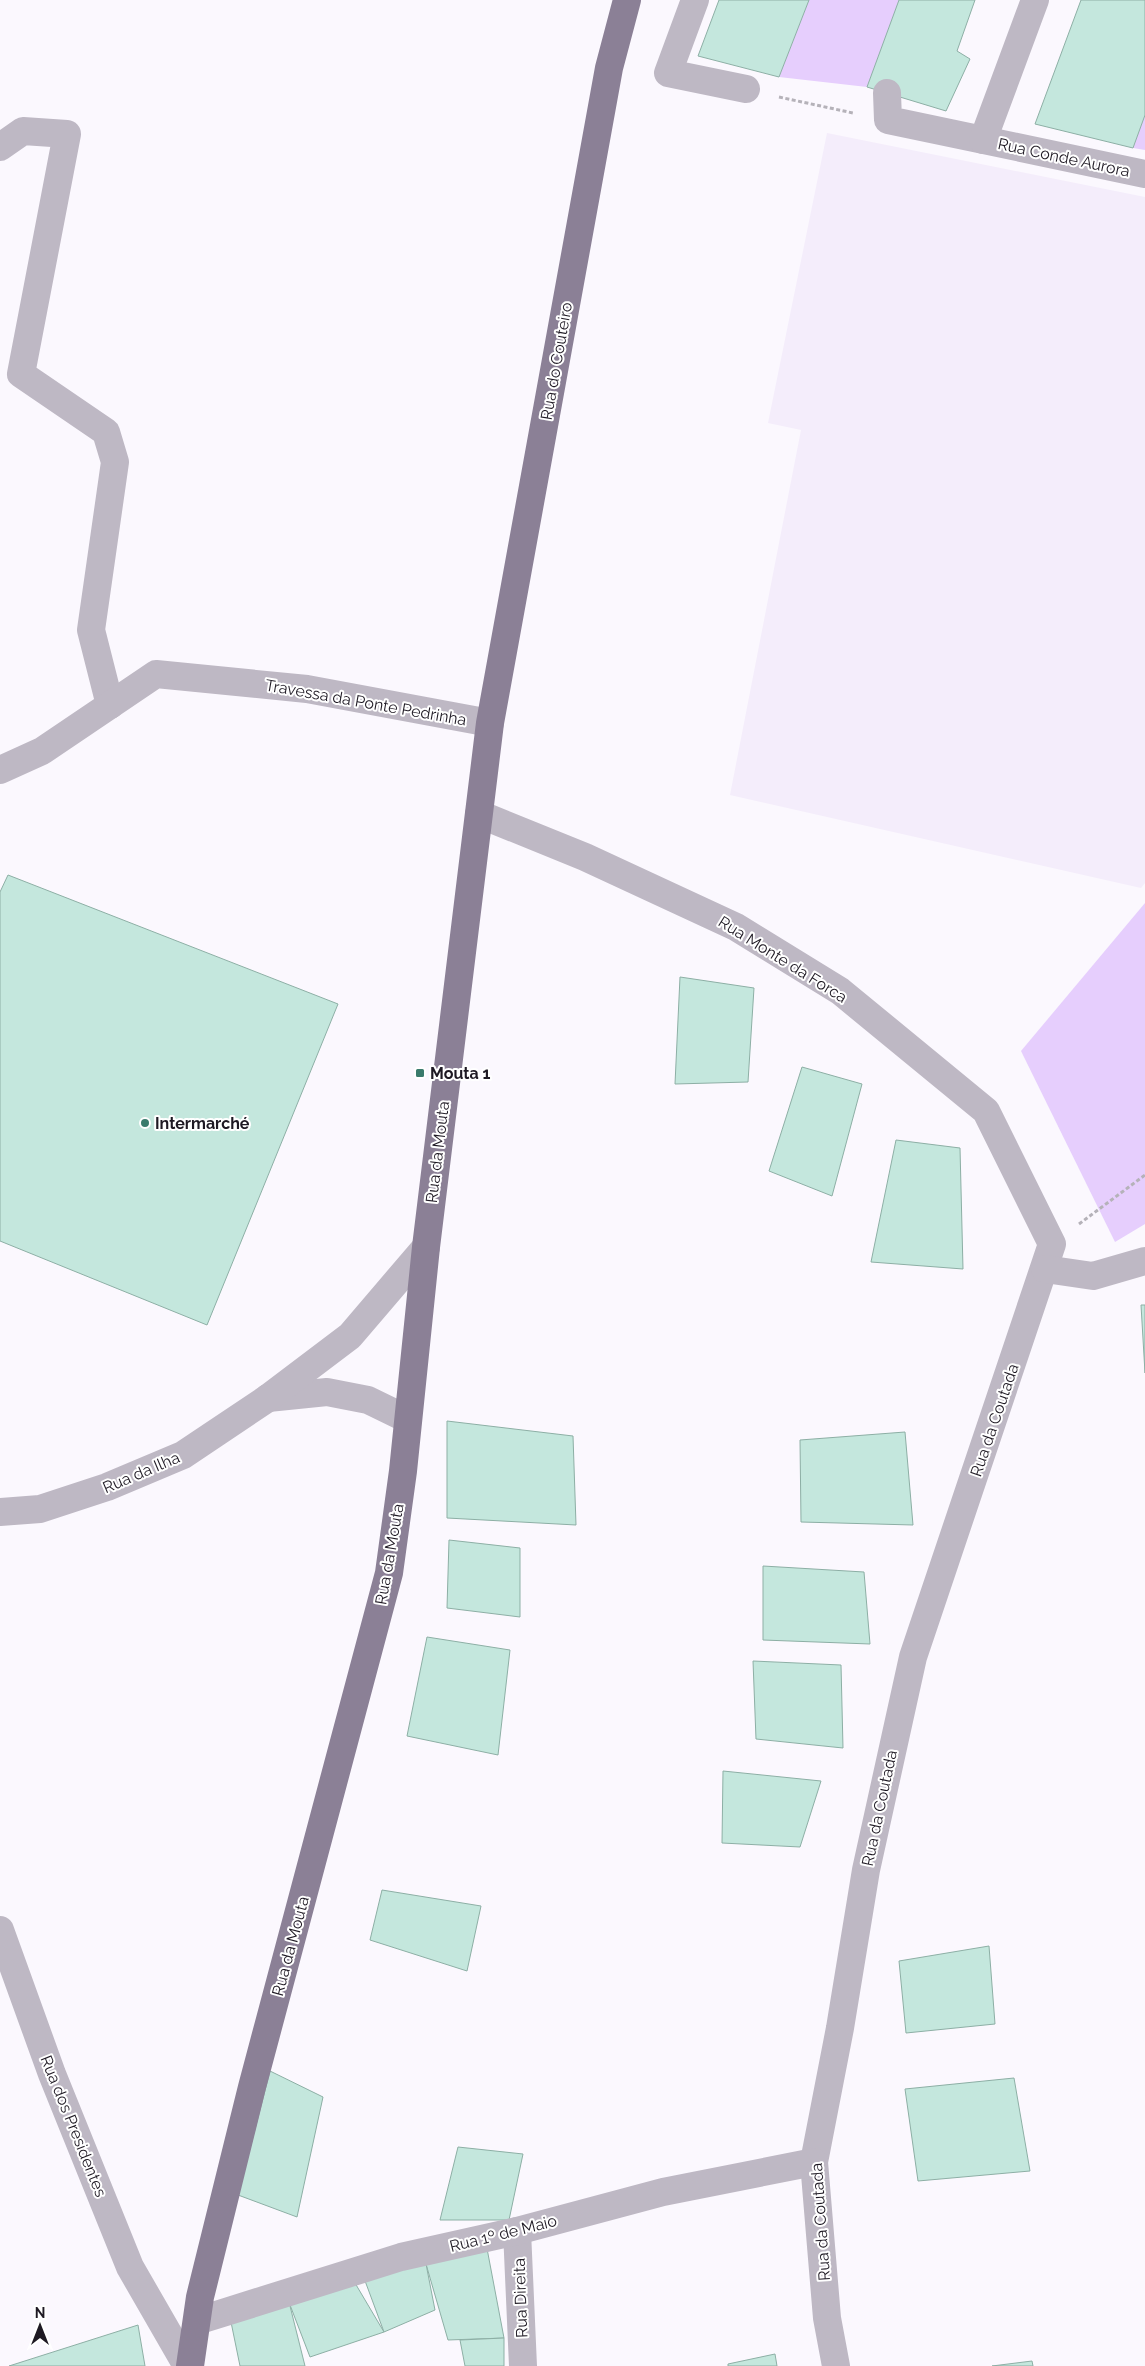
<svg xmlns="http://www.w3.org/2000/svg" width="1145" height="2366" viewBox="0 0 1145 2366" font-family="Raleway,sans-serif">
<rect width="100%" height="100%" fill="#fbf8fe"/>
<polygon fill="#f4edfb" points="827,133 1145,197 1145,883 1141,888 730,795 801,430 768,423"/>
<g fill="#e6cefd">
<polygon points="809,0 899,0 867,87 779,77"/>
<polygon points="1145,115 1145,150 1133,148"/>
<polygon points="1145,903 1145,1224 1115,1242 1021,1051"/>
</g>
<g fill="#c4e7dd" stroke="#8dafa5">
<polygon points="719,0 809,0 779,77 698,56"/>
<polygon points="899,0 975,0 957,51 970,59 946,111 867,87"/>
<polygon points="1081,0 1145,0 1145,115 1133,148 1035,124"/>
<polygon points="8,875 338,1004 207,1325 0,1241 0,892"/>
<polygon points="680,977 754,988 748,1082 675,1084"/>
<polygon points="802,1067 862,1084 832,1196 769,1171"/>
<polygon points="896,1140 960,1148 963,1269 871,1262"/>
<polygon points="1141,1305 1145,1305 1145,1373"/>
<polygon points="447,1421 573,1436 576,1525 447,1518"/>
<polygon points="905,1432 913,1525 801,1522 800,1440"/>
<polygon points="449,1540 520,1548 520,1617 447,1608"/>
<polygon points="763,1566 864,1572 870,1644 763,1640"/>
<polygon points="427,1637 510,1650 498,1755 407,1736"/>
<polygon points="753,1661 841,1665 843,1748 756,1739"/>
<polygon points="723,1771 821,1781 800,1847 722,1843"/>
<polygon points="382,1890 481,1906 467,1971 370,1940"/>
<polygon points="989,1946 995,2024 906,2033 899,1961"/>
<polygon points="270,2071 323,2097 297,2217 238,2195"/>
<polygon points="1014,2078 1030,2171 918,2181 905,2089"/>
<polygon points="458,2147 523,2154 509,2220 440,2220"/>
<polygon points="485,2238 504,2338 448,2340 426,2264"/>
<polygon points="426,2264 435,2310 384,2332 361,2270"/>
<polygon points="355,2283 384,2332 310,2357 290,2305"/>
<polygon points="287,2294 305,2366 240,2366 231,2322"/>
<polygon points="138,2325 145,2366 9,2366"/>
<polygon points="504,2338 504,2366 465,2366 460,2340"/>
<polygon points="775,2354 777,2366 728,2366 728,2364"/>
<polygon points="1032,2361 1033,2366 992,2366"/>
</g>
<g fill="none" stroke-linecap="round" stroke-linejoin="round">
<g stroke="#b5b2b9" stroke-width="3" stroke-dasharray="4 2.5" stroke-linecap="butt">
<polyline points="779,97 853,113"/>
<polyline points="1079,1224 1145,1175"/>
</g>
<g stroke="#beb8c4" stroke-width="28">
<polyline points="695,0 668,73 746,89"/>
<polyline points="887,93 888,120 1145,174"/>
<polyline points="983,140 1035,0"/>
<polyline points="0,147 23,131 67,134 21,374 106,432 115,462 91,630 110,705"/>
<polyline points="0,770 42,751 156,674 307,689 490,723"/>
<polyline points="479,814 585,857 736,927 840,991 986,1111 1052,1244 913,1657 866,1870 840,2028 814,2162 827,2318 836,2366"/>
<polyline points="1045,1269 1093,1276 1145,1261"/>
<polyline points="268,1398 327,1392 368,1400 407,1419"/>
<polyline points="0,1512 40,1509 107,1487 183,1455 268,1398 350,1336 426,1247"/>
<polyline points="0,1930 52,2074 130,2267 187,2366"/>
<polyline points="517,2231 523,2366"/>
<polyline points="197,2321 401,2257 517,2231 663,2192 814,2162"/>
</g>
<polyline stroke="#8b8096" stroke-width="28" points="190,2366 200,2297 252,2087 389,1573 403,1471 426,1247 490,723 609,68 627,0"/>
</g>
<g fill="#3a7b6c" stroke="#fff" stroke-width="2">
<rect x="415" y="1068" width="10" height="10" rx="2.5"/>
<circle cx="145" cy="1123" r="5"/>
</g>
<g text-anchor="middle" stroke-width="4" stroke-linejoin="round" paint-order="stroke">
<g font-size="16" fill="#1e1923" stroke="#fff">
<text transform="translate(1064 157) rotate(12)" y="6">Rua Conde Aurora</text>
<text transform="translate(556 361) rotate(-80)" y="6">Rua do Couteiro</text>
<text transform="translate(366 702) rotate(10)" y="6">Travessa da Ponte Pedrinha</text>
<text transform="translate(783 959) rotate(32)" y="6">Rua Monte da Forca</text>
<text transform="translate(437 1152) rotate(-83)" y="6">Rua da Mouta</text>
<text transform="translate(994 1420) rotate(-71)" y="6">Rua da Coutada</text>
<text transform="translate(141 1472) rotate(-23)" y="6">Rua da Ilha</text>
<text transform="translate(389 1554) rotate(-80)" y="6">Rua da Mouta</text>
<text transform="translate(879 1808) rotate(-78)" y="6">Rua da Coutada</text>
<text transform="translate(290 1946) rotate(-75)" y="6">Rua da Mouta</text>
<text transform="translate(74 2126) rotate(68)" y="6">Rua dos Presidentes</text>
<text transform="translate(820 2222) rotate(-94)" y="6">Rua da Coutada</text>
<text transform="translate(503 2233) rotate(-14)" y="6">Rua 1º de Maio</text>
<text transform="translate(520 2298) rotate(-92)" y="6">Rua Direita</text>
</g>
<g font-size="16" font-weight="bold" fill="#1e1923" stroke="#fff" text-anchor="start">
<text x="430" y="1079">Mouta 1</text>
<text x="155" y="1129">Intermarché</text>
</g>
</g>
<g transform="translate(40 2326)" stroke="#ffffff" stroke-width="4" paint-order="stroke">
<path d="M0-4L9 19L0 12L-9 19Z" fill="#1e1923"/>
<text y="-8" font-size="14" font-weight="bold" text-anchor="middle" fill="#1e1923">N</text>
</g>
</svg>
